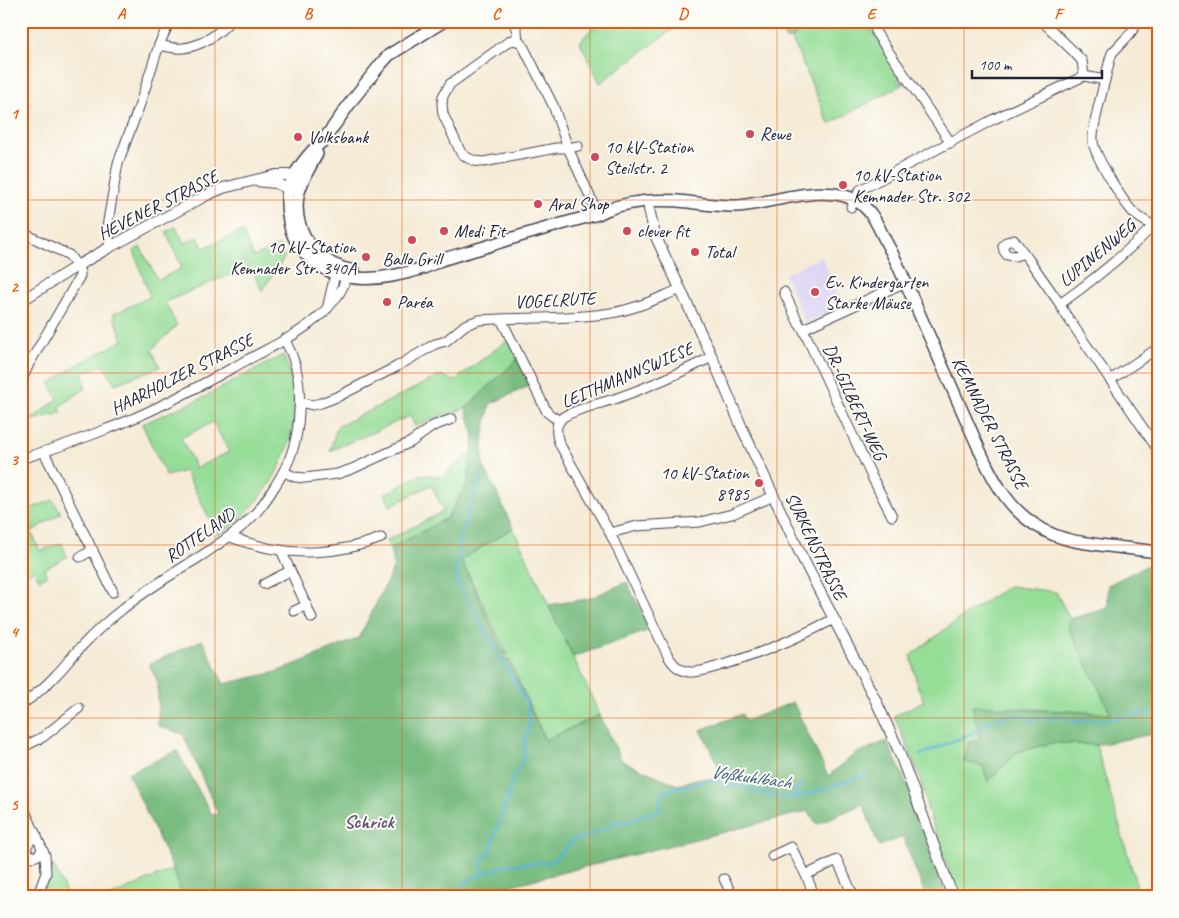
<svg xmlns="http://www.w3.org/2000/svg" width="1179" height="918" viewBox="0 0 1179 918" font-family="Caveat,sans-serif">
<rect width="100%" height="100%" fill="#fdfcf7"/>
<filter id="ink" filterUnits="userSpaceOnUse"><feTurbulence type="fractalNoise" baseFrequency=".02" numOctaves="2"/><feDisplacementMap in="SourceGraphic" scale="10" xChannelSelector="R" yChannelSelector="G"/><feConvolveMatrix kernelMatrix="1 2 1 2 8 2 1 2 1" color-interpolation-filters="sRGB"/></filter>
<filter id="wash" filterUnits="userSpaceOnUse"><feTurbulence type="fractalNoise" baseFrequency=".0096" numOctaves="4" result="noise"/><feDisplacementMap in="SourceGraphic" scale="20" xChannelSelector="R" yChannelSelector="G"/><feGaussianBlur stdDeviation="1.12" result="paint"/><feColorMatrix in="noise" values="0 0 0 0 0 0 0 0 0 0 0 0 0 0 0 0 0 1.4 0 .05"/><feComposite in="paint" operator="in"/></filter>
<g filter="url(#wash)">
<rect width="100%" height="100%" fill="#f5ebd6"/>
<polygon fill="#ded5f5" points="820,254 844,306 806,323 784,274 818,258"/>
<g fill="#96dd98" stroke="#5c806a" fill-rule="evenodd">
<polygon points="598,21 684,21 600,83 580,42"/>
<polygon points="805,21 813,21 821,33 848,21 868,21 867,23 903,76 897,80 898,82 907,82 829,124 792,39"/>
<polygon points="176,227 184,243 198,237 203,248 242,231 254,257 279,245 285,257 262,291 250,266 165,302 177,325 152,350 160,367 115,384 103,365 82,374 86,388 62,405 60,407 61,413 29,421 58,399 50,384 72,368 123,340 113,314 150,297 134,251 140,247 158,280 182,268 166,232"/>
<polygon points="508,340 519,358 466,408 415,426 410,416 330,451 337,427 441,375 454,381"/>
<path d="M283,355C311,415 284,480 237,522C231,527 224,531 218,535L185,471L166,476L142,424L200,399ZM213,422L229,452L196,468L181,438Z"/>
<polygon points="471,453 468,484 447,518 390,549 386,541 444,511 431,485 390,506 385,494 422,474 441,477"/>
<polygon points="53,500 61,513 31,532 40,551 62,543 67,557 44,569 47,576 39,579 34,570 21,577 21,512"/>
<polygon points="513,528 600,715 545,740 502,643 461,559"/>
<path d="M1009,586L1056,592L1070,619L1067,624L1111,714C1065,710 1018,709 972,706L980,739L983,766L988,781L1017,752L1052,743L1096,745L1140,897H958L928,811L919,773L894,716L924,701L917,685L911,655L956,621Z"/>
<polygon points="53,864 68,897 41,897"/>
<polygon points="173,869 183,897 109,897"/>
</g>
<g fill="#78bc80" stroke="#4d6f5e">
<polygon points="776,21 805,21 792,39 785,39"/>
<polygon points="519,358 531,385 490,404 484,433 483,445 483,464 513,528 461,560 545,740 600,715 622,761 678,785 696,779 724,778 701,730 742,714 746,721 793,702 828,776 855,754 887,741 911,793 946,897 926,897 903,837 879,846 863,804 817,824 808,811 472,895 460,897 183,897 173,869 128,773 177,751 212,815 218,814 183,734 158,726 158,682 149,664 202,640 224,684 276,672 359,638 394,567 390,549 447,518 468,484 474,437 466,408"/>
<polygon points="1156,561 1158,561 1158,733 1096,745 1052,743 1017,752 988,782 983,766 964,762 968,743 980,739 972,706 993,706 1028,710 1072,711 1111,714 1067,624 1070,619 1108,608 1108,585"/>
<polygon points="627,582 650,630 573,657 548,605 588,599"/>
</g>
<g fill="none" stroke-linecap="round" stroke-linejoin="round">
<g stroke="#57b3d5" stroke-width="2.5">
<path d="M920,755L977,731C985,720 997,720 1009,716C1011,716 1012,715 1013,715C1019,714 1027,718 1032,721L1034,719C1041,719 1044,716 1050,719L1057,717L1066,718L1076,722L1086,719L1101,721L1158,711"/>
<polyline points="795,798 796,789 802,784"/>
<path d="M481,874L482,861L484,856C491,853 492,850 492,843L507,800L514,774L523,761L525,755L524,743L530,724L526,702L456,580L458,545L481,476"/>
<polyline points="458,897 466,883 472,878 507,865 551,862 575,839 586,837 593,833 610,827 613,823 618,821 626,822 635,820 640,815 652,813 659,810 661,798 665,791 709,780 777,796 795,798 827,788 867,774"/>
</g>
</g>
</g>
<g filter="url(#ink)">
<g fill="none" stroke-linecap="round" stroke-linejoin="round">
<g stroke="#424052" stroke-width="11">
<g id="minor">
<polyline points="513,21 517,31 518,41 522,44 553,105 568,148 598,214"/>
<polyline points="879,21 875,26 876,33 951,143"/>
<polyline points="1042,21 1074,52 1082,61 1084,76"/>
<path d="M1139,21L1129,35L1112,53L1110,59C1106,76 1102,92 1098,108C1096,119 1092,130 1093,142C1095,156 1124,204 1135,214C1142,220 1150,224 1158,228"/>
<polyline points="518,41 511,40 450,84 443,96 442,104 443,114 461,153 468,158 475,161 484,162 556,148 568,148 578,146"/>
<path d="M159,45C167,47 175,49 183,48C201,46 218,34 230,21"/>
<polyline points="851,207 860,190 992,120 1084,76 1105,80"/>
<polyline points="21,232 69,255 77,266 80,272 80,276 29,364 21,382"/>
<polyline points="110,247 107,227 118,163 139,107 159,45 170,21"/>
<polyline points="1024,253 1015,256 1007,255 1004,251 1003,246 1006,242 1014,240 1029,260 1060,304 1064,312 1158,450"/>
<polyline points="784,292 799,324 803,329 872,477 892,516"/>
<path d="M1060,304C1095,279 1128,252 1158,221"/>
<polyline points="501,319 547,412 552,416 560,421"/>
<polyline points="803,329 906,282"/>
<path d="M712,357C682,372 651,386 620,397C607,402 571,410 562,418C555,424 556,434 559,443L610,533L668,656C673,664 678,670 689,672C699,673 709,669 719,666C759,655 797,638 834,619"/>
<polyline points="1110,380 1158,348"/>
<path d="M300,402L312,405L321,403L339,396L396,367L435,344L446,341L465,325L479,320C523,317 568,320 611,313C636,309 658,298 681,289"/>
<polyline points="44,452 113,592"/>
<path d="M21,459C50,450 79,440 107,429C156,411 201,385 247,360C271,347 298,335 318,317C328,309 346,289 345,277C345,274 344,272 343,269L335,275L327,309"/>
<polyline points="284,472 295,477 305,478 337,474 352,469 411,442 433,426 452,419"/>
<polyline points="610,533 637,526 700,522 732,514 774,496"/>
<path d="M230,537C239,540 247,543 256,545C297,557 342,553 381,538"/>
<polyline points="281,550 312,618"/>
<polyline points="80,557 93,550"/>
<polyline points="264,584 290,571"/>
<polyline points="294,611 307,605"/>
<path d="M21,705C34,696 46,686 56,675C65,666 72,656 81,647C93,634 106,622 120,611C145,590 174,573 201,556C217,545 233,535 247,522C258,512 267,499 275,486C290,463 298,441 299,412C301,386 298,362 284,339"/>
<polyline points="21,748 43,737 79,708"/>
<polyline points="21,802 45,855 46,873 37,897"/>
<path d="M37,836C30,839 26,845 26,852L33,857C38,856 40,854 42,849"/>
<polyline points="772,856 791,847 806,875 837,860 854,897"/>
<polyline points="806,875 815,897"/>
<polyline points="724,879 733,897"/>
</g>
</g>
<g stroke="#424052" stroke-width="12">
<g id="tertiary">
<polyline points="649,209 655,235 712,357 742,428 800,553 876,701 898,749 953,897"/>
<polyline points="21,301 77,266 110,247 205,196 223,188 276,175 286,175 294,176 301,186 288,189 276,183 256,181"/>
</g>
</g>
<g stroke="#424052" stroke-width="14">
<g id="secondary">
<path d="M444,21L389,55L380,65L353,99L323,141C310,151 292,174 288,190C286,200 287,211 289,221C291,236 300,249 311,259C343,287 386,280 423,268C429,266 435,263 441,260C456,255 472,251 488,246C524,234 561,224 598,214C624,200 660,199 688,202C703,204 719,206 734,206C770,205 822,182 855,200C872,209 878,226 886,242C891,251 896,260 900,270C923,321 945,373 968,424C979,448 989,474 1005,496C1014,509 1028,521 1042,529C1062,541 1085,543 1108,546C1125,548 1141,550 1158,552"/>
<path d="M317,154C310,167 301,181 298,196C292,234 319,265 354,271"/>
</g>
</g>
<use href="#minor" stroke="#fff" stroke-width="9"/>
<use href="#tertiary" stroke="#fff" stroke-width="10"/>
<use href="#secondary" stroke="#fff" stroke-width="11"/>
</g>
</g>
<path fill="none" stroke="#e8590c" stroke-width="1" stroke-opacity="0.55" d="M215,21V897M402,21V897M590,21V897M777,21V897M964,21V897M21,200H1158M21,373H1158M21,545H1158M21,718H1158"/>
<g fill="#d1495b" stroke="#fdfcf7" stroke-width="2">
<circle cx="750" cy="134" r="5"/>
<circle cx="298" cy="137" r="5"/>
<circle cx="595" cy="157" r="5"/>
<circle cx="843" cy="185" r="5"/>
<circle cx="538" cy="204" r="5"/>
<circle cx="444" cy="231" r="5"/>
<circle cx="627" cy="231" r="5"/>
<circle cx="412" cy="240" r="5"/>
<circle cx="695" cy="252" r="5"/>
<circle cx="366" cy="257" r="5"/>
<circle cx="815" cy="292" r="5"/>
<circle cx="387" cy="302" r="5"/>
<circle cx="759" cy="483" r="5"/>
</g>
<g text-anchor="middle" stroke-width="4" stroke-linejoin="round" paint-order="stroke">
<g font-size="18" fill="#22223b" stroke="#fdfcf7" text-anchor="start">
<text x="760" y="140">Rewe</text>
<text x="308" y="143">Volksbank</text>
<text x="605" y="153">10 kV-Station<tspan x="605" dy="21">Steilstr. 2</tspan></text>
<text x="853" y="181">10 kV-Station<tspan x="853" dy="21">Kemnader Str. 302</tspan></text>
<text x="548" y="210">Aral Shop</text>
<text x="454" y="237">Medi Fit</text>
<text x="637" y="237">clever fit</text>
<text x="356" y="253" text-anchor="end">10 kV-Station<tspan x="356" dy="21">Kemnader Str. 340A</tspan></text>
<text x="705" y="258">Total</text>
<text x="412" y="265" text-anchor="middle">Ballo Grill</text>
<text x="825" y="288">Ev. Kindergarten<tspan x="825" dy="21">Starke Mäuse</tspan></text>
<text x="397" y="308">Paréa</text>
<text x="749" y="479" text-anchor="end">10 kV-Station<tspan x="749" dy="21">8985</tspan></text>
</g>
<g font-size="18" fill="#22223b" stroke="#fdfcf7">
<text transform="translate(158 205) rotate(-27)" y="6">HEVENER STRASSE</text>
<text transform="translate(1097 253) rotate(-40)" y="6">LUPINENWEG</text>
<text transform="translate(555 300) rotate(-3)" y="6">VOGELRUTE</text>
<text transform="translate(182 374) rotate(-27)" y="6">HAARHOLZER STRASSE</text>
<text transform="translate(627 375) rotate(-23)" y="6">LEITHMANNSWIESE</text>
<text transform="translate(855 402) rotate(65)" y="6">DR.-GILBERT-WEG</text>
<text transform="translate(990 423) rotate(63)" y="6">KEMNADER STRASSE</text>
<text transform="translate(200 535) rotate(-35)" y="6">ROTTELAND</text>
<text transform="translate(816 546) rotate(64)" y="6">SURKENSTRASSE</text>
</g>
<g font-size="19" font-style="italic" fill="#375c79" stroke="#fdfcf7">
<text transform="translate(751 776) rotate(8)" y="7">Voßkuhlbach</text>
</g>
<g font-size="19" font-weight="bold" fill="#5e5075" stroke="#fdfcf7">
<text x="369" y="828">Schrick</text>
</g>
</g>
<rect width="1179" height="918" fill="none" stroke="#fdfcf7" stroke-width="55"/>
<path d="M972 70v8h130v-8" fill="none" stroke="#22223b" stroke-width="2.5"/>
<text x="979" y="70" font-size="15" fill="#22223b" stroke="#fdfcf7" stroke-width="4" paint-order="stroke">100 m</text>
<rect x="28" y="28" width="1124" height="862" fill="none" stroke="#e8590c" stroke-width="2"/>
<g font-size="16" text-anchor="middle" font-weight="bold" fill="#e8590c">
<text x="121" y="19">A</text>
<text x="308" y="19">B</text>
<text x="496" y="19">C</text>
<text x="683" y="19">D</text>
<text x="871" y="19">E</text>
<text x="1058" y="19">F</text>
<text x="14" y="119">1</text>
<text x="14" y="292">2</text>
<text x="14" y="465">3</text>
<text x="14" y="637">4</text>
<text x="14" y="810">5</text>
</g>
</svg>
